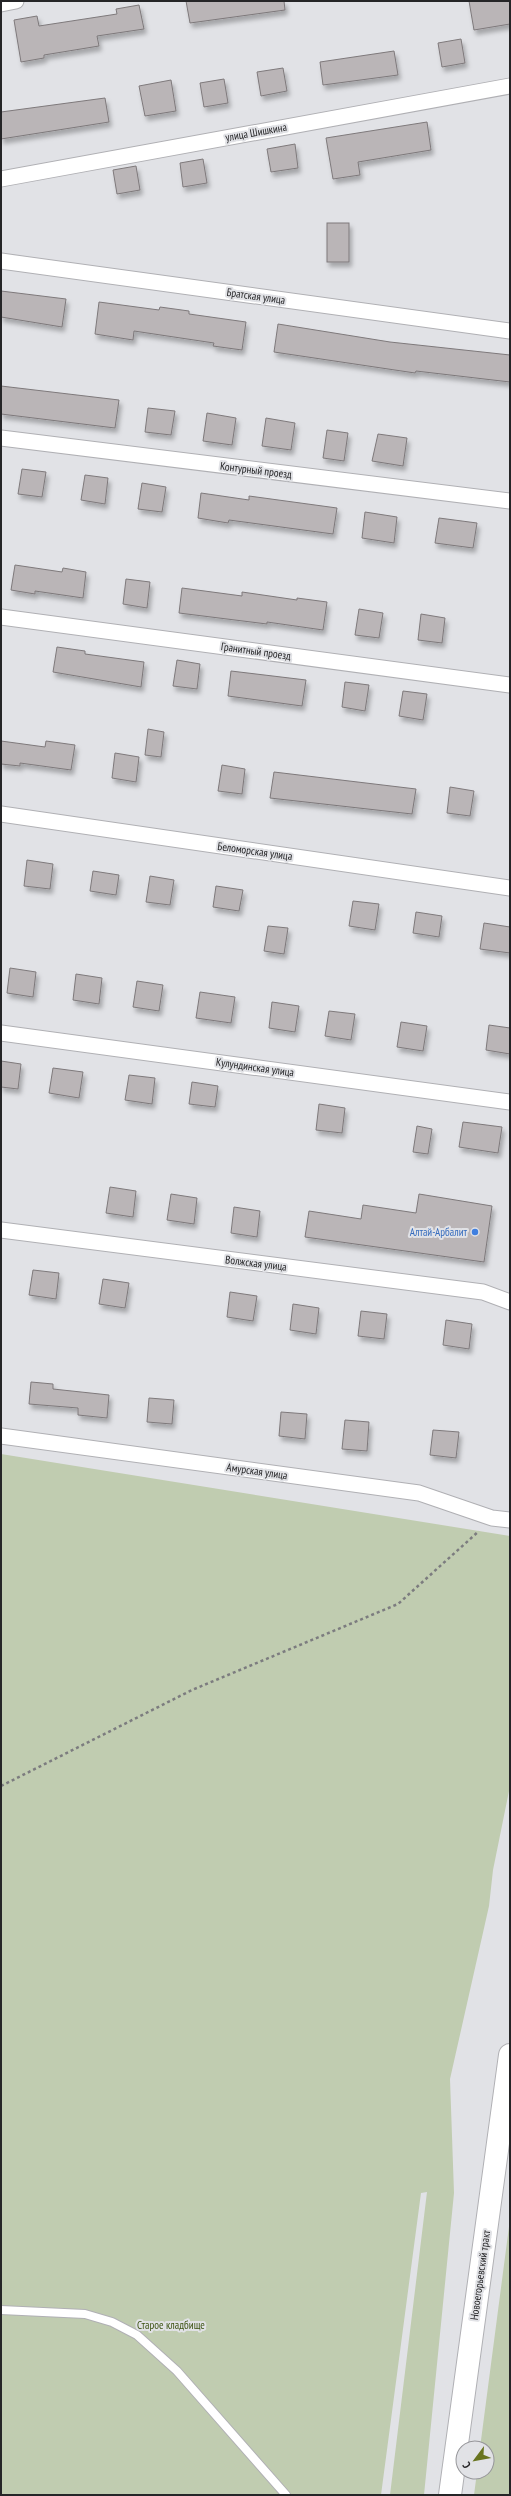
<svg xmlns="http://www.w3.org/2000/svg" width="511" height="2496" viewBox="0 0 511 2496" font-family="'PT Sans Narrow',sans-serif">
<defs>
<filter id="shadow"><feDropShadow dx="2.5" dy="4.5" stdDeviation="2" flood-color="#0004"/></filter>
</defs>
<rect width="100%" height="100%" fill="#e1e2e6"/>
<g fill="#c0ccb0">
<polygon points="1,1454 510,1536 510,1786 493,1870 489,1906 450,2079 454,2193 424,2495 390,2495 427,2192 421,2193 381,2495 1,2495"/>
<polygon points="510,2219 510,2495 474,2495 477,2472 487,2472 487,2448 480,2448"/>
</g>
<g fill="#bab5b7" stroke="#7e797b" filter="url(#shadow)">
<polygon points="186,1 284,1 285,10 190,23"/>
<polygon points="469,1 510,1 510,24 474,30"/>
<polygon points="139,5 144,29 97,36 99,46 44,55 44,58 21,62 14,20 37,16 39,26 117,14 116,9"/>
<polygon points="461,39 465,63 442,67 438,43"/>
<polygon points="394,51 398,75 323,85 320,62"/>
<polygon points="283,68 287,91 261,96 257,72"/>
<polygon points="224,79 228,103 204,107 200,83"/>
<polygon points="171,80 176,111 145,116 139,86"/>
<polygon points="105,98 109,122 1,139 1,112"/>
<polygon points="427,122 431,150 358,162 360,175 333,179 326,138"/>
<polygon points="295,144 298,168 271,172 267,149"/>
<polygon points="203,159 207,183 183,187 180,163"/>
<polygon points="136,166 140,190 117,194 113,170"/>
<rect x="327" y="223" width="22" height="39"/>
<polygon points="1,291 66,299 62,327 1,317"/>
<polygon points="99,302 159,310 160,307 189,311 189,314 246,322 242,350 213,346 214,343 134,331 133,340 95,334"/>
<polygon points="278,324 390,342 510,355 510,382 416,371 415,373 274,352"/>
<polygon points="1,386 119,400 115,428 1,414"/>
<polygon points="148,408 175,411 171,435 145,432"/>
<polygon points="207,413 236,418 232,445 203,441"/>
<polygon points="266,418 295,423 291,450 262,446"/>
<polygon points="327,430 348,433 344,461 323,458"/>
<polygon points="378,434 407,438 403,466 372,461"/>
<polygon points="22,469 46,472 42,497 18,494"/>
<polygon points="85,475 108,478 105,504 81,500"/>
<polygon points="142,483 166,487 162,512 138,509"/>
<polygon points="201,493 249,500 249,496 337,508 333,534 229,520 228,523 198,518"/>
<polygon points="365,512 397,517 394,543 362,538"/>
<polygon points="439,518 477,523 473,548 435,543"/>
<polygon points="15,565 62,572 63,568 86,572 83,598 35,591 35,594 11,590"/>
<polygon points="126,579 150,582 147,608 123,604"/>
<polygon points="182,588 242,596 242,592 297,600 297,598 327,602 323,630 267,622 267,624 179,613"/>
<polygon points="359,609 383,613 379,638 355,635"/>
<polygon points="421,614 445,618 442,643 418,640"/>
<polygon points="57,647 85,651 85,654 144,662 141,687 53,672"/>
<polygon points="177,660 200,664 197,689 173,686"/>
<polygon points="231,671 306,680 302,706 228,696"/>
<polygon points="345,682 369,685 365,711 342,707"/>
<polygon points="403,691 427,694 423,720 399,716"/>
<polygon points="148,729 164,732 161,757 145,755"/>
<polygon points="1,741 45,747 46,741 75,745 71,770 20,763 20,766 1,764"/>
<polygon points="115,753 139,757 136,782 112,778"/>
<polygon points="222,765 245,769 242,794 218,791"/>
<polygon points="274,772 416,789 412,814 270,798"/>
<polygon points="450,787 474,791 470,816 447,813"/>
<polygon points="27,860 53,864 50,889 24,886"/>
<polygon points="93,871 119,875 116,895 90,891"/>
<polygon points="150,876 174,880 170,905 146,902"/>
<polygon points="216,886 243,890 239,911 213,907"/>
<polygon points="353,901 379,904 375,930 349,926"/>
<polygon points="416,912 442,916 439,937 413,933"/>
<polygon points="484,923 510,927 510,953 480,949"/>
<polygon points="268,926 288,928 284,954 264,951"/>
<polygon points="10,968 36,972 33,997 7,993"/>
<polygon points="76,974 102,978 99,1004 73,1000"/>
<polygon points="137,981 163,985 159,1011 133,1007"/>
<polygon points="200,992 235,997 231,1023 196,1018"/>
<polygon points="272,1002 299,1006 295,1032 269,1028"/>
<polygon points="329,1011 355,1014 351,1040 325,1036"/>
<polygon points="401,1022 427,1026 423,1051 397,1047"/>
<polygon points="489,1025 510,1028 510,1054 486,1050"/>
<polygon points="1,1061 21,1064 18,1089 1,1087"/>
<polygon points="53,1068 83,1072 79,1098 49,1093"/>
<polygon points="129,1075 155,1078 152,1104 125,1100"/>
<polygon points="192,1082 218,1086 215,1107 189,1104"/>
<polygon points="319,1104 345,1108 342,1133 316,1130"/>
<polygon points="463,1122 502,1127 498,1153 459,1147"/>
<polygon points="417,1126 432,1129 428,1154 413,1152"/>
<polygon points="110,1187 136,1191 133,1217 106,1213"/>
<polygon points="171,1194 197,1198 194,1224 167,1220"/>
<polygon points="419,1194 492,1206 484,1262 305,1237 309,1211 361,1219 363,1205 416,1213"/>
<polygon points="234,1207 260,1211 257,1237 231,1233"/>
<polygon points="33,1270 59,1273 56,1299 29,1295"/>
<polygon points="103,1279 129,1283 125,1308 99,1304"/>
<polygon points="230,1292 257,1296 253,1321 227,1317"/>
<polygon points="293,1304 319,1308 316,1334 290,1330"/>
<polygon points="361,1311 387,1314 384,1339 358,1336"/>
<polygon points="446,1320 472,1324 469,1349 443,1345"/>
<polygon points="31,1382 53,1384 53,1389 109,1395 107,1418 78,1415 78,1408 29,1404"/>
<polygon points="149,1398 174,1400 172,1424 147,1422"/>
<polygon points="281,1412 307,1414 305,1439 279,1436"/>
<polygon points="345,1420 369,1422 367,1451 342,1449"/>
<polygon points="433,1430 459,1432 456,1458 430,1455"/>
</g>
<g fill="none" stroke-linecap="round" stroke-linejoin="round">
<g stroke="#b0b0b4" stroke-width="10">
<polyline id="service" points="1,2310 85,2314 112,2322 137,2335 177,2371 286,2495"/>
</g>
<g stroke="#b0b0b4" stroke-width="17">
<g id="minor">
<polyline points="1,4 16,1"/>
<polyline points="1,179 510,86"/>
<polyline points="1,261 510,331"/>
<polyline points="1,438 510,501"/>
<polyline points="1,617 510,685"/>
<polyline points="1,814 510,888"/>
<polyline points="1,1033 510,1102"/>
<polyline points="1,1230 483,1292 510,1302"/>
<polyline points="1,1436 419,1493 492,1518 510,1520"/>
</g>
</g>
<g stroke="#b0b0b4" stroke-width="24">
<polyline id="secondary" points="450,2495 510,2055"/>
</g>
<polyline stroke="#7c7c7f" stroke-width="2.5" stroke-dasharray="3 3" stroke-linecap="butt" points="1,1786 192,1690 398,1604 479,1531"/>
<use href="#service" stroke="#fff" stroke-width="8"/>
<use href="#minor" stroke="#fff" stroke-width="15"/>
<use href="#secondary" stroke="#fff" stroke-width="22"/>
</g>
<circle fill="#3f7fe0" stroke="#e1e2e6" stroke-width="1.5" cx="475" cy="1232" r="4"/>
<g text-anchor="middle" stroke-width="4" stroke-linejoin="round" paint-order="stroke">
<g font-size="11" fill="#252527" stroke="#e1e2e6">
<text transform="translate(256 132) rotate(-10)" y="4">улица Шишкина</text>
<text transform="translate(256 296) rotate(8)" y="4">Братская улица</text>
<text transform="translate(256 470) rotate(7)" y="4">Контурный проезд</text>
<text transform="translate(256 651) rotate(8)" y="4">Гранитный проезд</text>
<text transform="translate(255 851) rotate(8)" y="4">Беломорская улица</text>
<text transform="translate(255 1067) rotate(8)" y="4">Кулундинская улица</text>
<text transform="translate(256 1263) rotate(7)" y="4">Волжская улица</text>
<text transform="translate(257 1471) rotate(8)" y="4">Амурская улица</text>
<text transform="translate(480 2275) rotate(-82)" y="4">Новоегорьевский тракт</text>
</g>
<g font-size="11" fill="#366cbe" stroke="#e1e2e6" text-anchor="end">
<text x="467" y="1236">Алтай-Арбалит</text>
</g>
<g font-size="11" fill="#3d5413" stroke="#e1e2e6">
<text x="171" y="2329">Старое кладбище</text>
</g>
</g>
<rect width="511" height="2496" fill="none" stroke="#252527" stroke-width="4"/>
<g transform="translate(475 2460) rotate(238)"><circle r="19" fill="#e1e2e6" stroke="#96969a"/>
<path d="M0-3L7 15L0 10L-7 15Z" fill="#68741f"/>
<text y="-6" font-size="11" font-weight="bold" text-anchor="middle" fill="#252527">С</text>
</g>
</svg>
